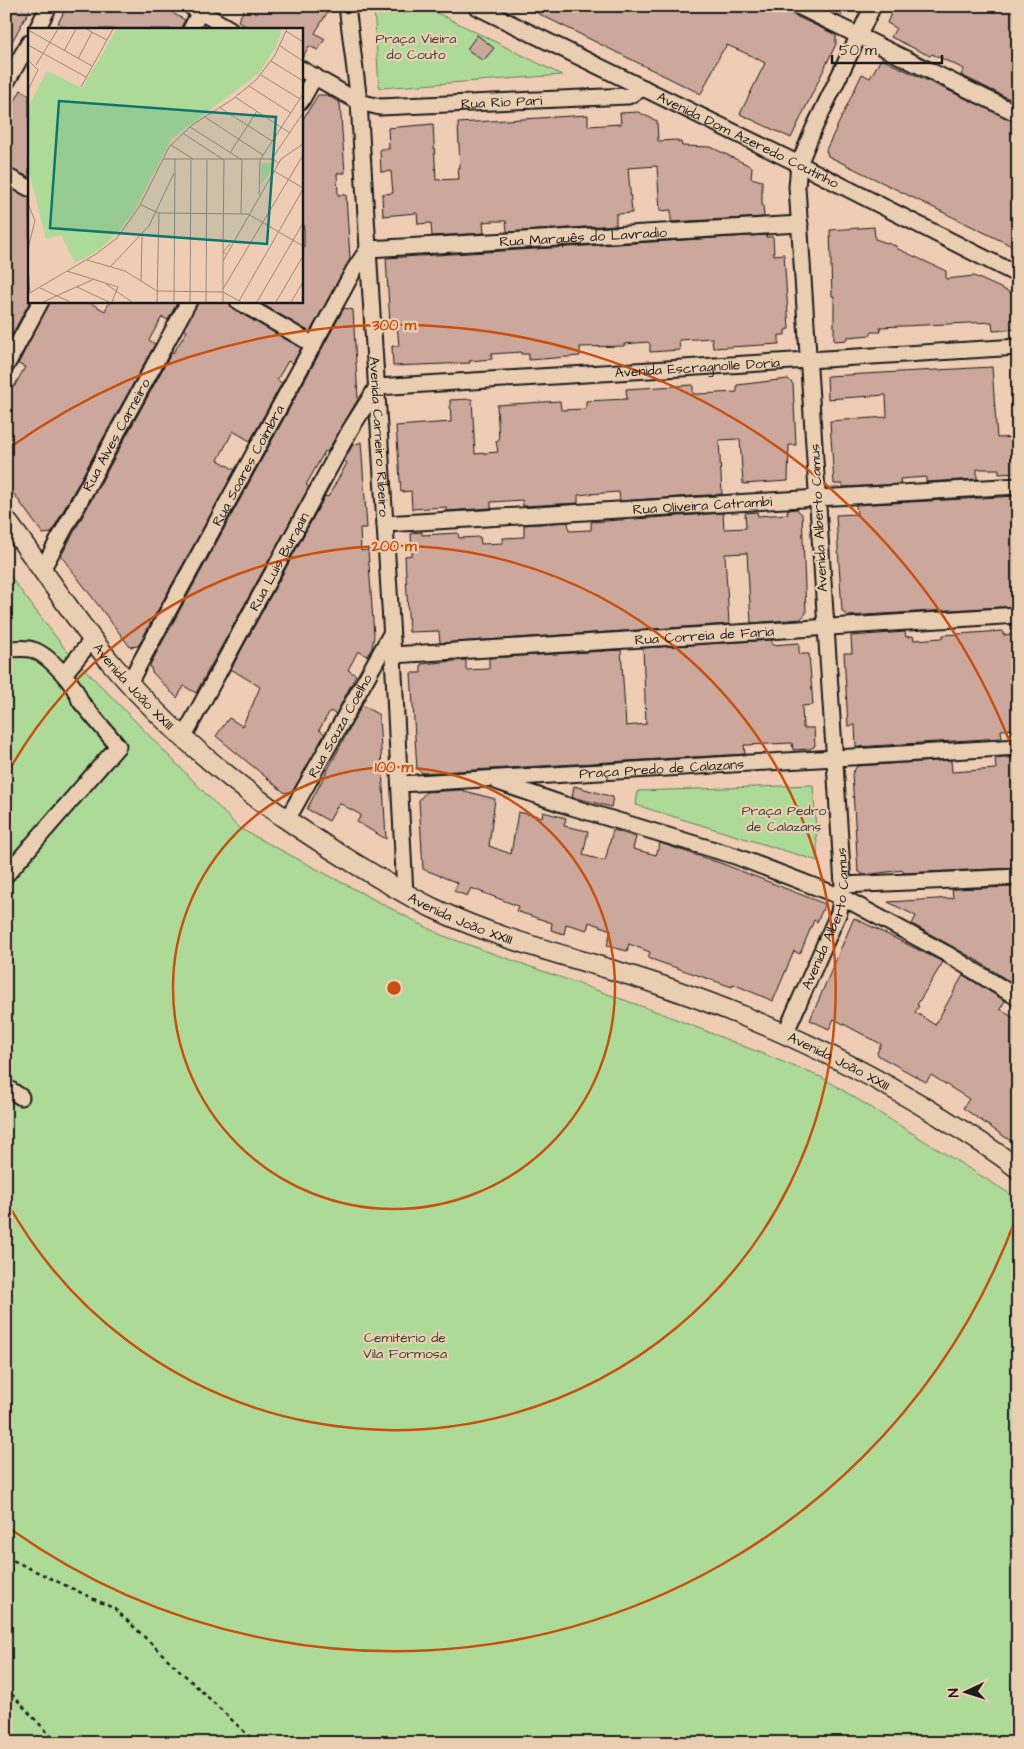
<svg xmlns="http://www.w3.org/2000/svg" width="1024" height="1749" viewBox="0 0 1024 1749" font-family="'Architects Daughter',sans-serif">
<rect width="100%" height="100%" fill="#eecdb4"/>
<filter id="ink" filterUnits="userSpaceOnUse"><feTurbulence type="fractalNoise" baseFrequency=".02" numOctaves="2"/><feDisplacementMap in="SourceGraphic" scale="10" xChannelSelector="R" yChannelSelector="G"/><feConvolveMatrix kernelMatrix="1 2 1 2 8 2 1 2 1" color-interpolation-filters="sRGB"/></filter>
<g filter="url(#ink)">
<g fill="#aeda98" stroke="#657b5a">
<polygon points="374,6 423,6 562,75 379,88"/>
<polygon points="6,571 65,649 239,828 441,935 658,1012 823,1078 1007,1192 1018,1202 1018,1743 6,1743"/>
<polygon points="813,785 818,861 636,805 638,791"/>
</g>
<g fill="#cca79b" stroke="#1c1c1c">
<polygon points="6,6 32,6 6,52"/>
<polygon points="67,6 160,6 185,20 180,29 69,29 58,23"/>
<polygon points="246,6 320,6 328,11 315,33 325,39 318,50 309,46 301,60 301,29 251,29 238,21"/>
<polygon points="523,6 774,6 832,33 836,36 836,44 791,138 740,114 765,63 752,56 727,45 721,53 701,94"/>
<polygon points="823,6 846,6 841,16"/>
<polygon points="894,6 1018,6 1018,103 961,75 964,69 932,54 930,56 891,37 896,28 887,23"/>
<polygon points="477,35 494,48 483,61 467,49"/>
<polygon points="881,59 1018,123 1018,249 828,156 826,150 862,74 870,78"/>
<polygon points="21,90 29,95 29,177 6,167 6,117"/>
<polygon points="318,95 327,95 340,103 345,173 337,173 338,195 346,195 350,259 310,332 257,301 301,301 301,246 304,247 304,231 301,209 301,122"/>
<polygon points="638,112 657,121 658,141 678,140 678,142 681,142 682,146 711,147 752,167 751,178 762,181 762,205 763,205 764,217 671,222 671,210 660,211 657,166 628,168 632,213 616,214 616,225 507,232 506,221 494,221 483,222 484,233 432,236 431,223 418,224 417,213 383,216 382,194 393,193 391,171 381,172 380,149 389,149 388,128 433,124 436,180 459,179 458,168 460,168 458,123 588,115 588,126 621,124 620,113"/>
<polygon points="6,187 29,197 30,301 6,346"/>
<polygon points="874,227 875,239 896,246 896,248 946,271 946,279 974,276 1018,296 1018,329 993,331 992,322 880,327 881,332 871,332 871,335 847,337 847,340 834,341 834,296 832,296 830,230"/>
<polygon points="766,235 766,237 773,237 774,255 784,254 789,329 785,330 785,335 779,335 779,344 713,348 712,338 679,340 680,350 650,352 650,344 648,342 624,344 624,346 580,347 580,356 529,360 529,354 521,354 521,352 491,354 492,359 469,361 470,363 393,366 392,346 399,346 397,324 390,324 386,258"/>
<polygon points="50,301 87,301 105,311 110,301 178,301 168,320 162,317 149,340 155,344 51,533 43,534 6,483 6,383 14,387 25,367 18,364"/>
<polygon points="198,301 229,301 233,309 301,348 293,363 288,361 277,380 282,383 250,441 233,431 218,460 235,470 138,646 130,647 61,556 172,352 173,353 187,331 184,329"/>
<polygon points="344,308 353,310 358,399 327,452 325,451 306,485 309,487 196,693 184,686 177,698 152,672 150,665"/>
<polygon points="992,367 997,438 1018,437 1018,473 999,474 999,469 977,469 977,479 926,482 926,477 900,479 901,484 844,487 842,484 834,484 830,421 887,417 886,395 828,399 827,376"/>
<polygon points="788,379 793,384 796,445 789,445 788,481 743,484 740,439 719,440 722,494 620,501 619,492 588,494 578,495 578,503 523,506 522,500 491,502 491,508 446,511 446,507 412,509 411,491 401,492 396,426 451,422 450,400 472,399 475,454 498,452 496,441 499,441 497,405 560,401 561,410 586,409 586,401 627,399 626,389 693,385 693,394 699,394 737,392 737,385"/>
<polygon points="361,442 367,528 360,528 361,551 368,550 374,636 372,648 367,656 358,651 348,670 356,675 336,714 330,711 319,730 325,734 293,791 285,793 216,736 229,718 242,726 252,706 260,687 231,669 325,496 328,497 347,463 344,461 352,446"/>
<polygon points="1018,496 1018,606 848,616 842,611 836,515 857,514 856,505"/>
<polygon points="796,509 802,514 806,613 801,619 751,623 747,553 725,554 729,624 440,643 439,631 409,632 405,556 412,555 411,533 422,532 422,535 458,533 459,538 480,537 481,544 503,543 503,538 524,537 524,525 568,522 569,531 591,530 591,522 723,513 724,529 746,528 745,513 757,512 758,516 788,514 787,510"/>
<polygon points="1003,631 1003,635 1018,634 1018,729 1001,730 1002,738 856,747 855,725 848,726 844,653 852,653 851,636 905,632 906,637 913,636 914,640 943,638 943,635"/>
<polygon points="772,640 772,645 799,643 799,654 809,654 813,705 802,706 803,728 814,728 815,746 810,749 793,750 792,743 746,745 744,745 745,754 423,773 417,769 411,673 421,673 421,664 466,660 466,670 489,669 489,658 621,650 626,726 646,724 643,648"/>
<polygon points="362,705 379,715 386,839 357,822 361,815 339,803 329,821 307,809"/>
<polygon points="1018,757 1018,861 1013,861 1014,868 903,873 903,870 864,875 858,871 852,774 857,766 951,760 952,772 996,769 995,759"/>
<polygon points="574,786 613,797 611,807 572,797"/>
<polygon points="461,790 495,799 489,846 511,854 518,812 542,817 543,812 566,818 564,826 588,831 583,855 605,861 613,830 636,837 633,849 656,855 660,843 723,864 825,904 817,922 814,920 800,954 794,951 773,1001 733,984 732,987 648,958 650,952 629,944 627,951 607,946 611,930 589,922 587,930 566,924 564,934 551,930 552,923 516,911 518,906 471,888 467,896 454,891 458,883 423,869 419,800 426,792"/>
<polygon points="1014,887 1018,888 1018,980 1015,985 973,958 912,924 916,916 888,902 953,898 952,889"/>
<polygon points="854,918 943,962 917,1005 919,1006 915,1012 935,1025 963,975 1005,1001 1000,1009 1018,1021 1018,1146 963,1108 969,1099 931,1075 926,1082 879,1056 877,1053 881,1044 834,1019 829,1029 810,1020"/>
</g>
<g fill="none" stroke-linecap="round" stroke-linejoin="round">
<g stroke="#1c1c1c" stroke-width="19">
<g id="minor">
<polyline points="190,6 230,29"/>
<path id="s1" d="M347,6L359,102L393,655L405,894"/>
<path id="s2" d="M475,6L799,164L1018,275"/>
<polyline points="798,6 1018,114"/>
<polyline points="37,29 49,6"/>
<polyline points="191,29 200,12"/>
<path id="s3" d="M301,69L359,102L380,107L628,96L644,88"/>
<polyline points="6,83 29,43"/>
<polyline points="301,101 315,76"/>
<polyline points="6,176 29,188"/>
<polyline points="238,301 314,345"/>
<polyline points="6,366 41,301"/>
<path id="s4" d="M385,524L1018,486"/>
<path id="s5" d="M43,568L189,301"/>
<path d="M6,649C15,649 26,647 33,650C49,655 76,685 80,701L118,746L6,875"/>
<path id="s6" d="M393,655L1018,615"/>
<polyline points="64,674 92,640"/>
<path id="s7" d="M129,683L354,270L368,249L800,224"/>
<path id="s8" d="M183,738L350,430L377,387L1018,347"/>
<polyline points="498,782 565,805 735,856 842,897 947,954 1018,998"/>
<path id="s9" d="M400,784L1018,747"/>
<path id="s10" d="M287,820L391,634"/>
<polyline points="843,885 1018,877"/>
<path id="s11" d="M785,1034L839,912L843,885L797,187L799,164L814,128L873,6"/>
<polyline points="6,1087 21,1097"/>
</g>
</g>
<g stroke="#1c1c1c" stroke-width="22">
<g id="major">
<path id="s12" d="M6,520C42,567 74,619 112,664C181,745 264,809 354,863C381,879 407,896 435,909C504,942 578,958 651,982C752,1015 850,1061 941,1117C967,1134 994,1149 1018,1169"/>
</g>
</g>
<g stroke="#1c1c1c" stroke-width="2.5" stroke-dasharray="4 4" stroke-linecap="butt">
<polyline points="6,1557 115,1609 254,1741 258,1743"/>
<polyline points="6,1688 57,1743"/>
</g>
<use href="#minor" stroke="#eaceb1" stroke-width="15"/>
<use href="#major" stroke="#eaceb1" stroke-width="19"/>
</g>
</g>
<g fill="none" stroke="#c9500e" stroke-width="2.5">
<circle cx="394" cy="988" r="221"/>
<path d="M7 774A442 442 0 1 1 7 1202"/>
<path d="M1017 1215A663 663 0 0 1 9 1528M9 448A663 663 0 0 1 1017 761"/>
</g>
<g text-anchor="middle" stroke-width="4.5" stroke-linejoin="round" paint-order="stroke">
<g font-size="14" fill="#394235" stroke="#eaceb1">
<text x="416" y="43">Praça Vieira<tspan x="416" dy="16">do Couto</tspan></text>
<text x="784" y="815">Praça Pedro<tspan x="784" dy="16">de Calazans</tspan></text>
<text x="405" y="1342">Cemitério de<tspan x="405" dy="16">Vila Formosa</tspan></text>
</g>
<g font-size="14" fill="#1c1c1c" stroke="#eaceb1">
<text dy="5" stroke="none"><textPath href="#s3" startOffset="210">Rua Rio Pari</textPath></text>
<text dy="5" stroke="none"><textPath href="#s2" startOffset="304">Avenida Dom Azeredo Coutinho</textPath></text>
<text dy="5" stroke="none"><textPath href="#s7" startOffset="711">Rua Marquês do Lavradio</textPath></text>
<text dy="5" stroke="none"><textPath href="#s8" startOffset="722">Avenida Escragnolle Doria</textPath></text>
<text dy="5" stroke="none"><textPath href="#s5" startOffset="152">Rua Alves Carneiro</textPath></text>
<text dy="5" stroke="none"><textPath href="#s1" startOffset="432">Avenida Carneiro Ribeiro</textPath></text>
<text dy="5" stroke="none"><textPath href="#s7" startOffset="248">Rua Soares Coimbra</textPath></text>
<text dy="5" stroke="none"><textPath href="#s4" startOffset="318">Rua Oliveira Catrambi</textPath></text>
<text transform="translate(818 518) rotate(-93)" y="5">Avenida Alberto Camus</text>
<text dy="5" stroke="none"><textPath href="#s8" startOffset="201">Rua Luis Burgain</textPath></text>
<text dy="5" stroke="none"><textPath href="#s6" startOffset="312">Rua Correia de Faria</textPath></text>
<text dy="5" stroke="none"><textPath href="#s12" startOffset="210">Avenida João XXIII</textPath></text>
<text dy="5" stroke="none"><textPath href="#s10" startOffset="108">Rua Souza Coelho</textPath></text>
<text dy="5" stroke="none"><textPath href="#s9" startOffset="262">Praça Predo de Calazans</textPath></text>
<text dy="5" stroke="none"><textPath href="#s12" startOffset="614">Avenida João XXIII</textPath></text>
<text dy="5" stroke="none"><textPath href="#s11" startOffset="124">Avenida Alberto Camus</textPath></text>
<text dy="5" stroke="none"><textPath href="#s12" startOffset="1019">Avenida João XXIII</textPath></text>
</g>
</g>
<g transform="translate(28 28)">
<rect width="275" height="275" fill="#eecdb4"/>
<path d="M89,1H254L248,19L231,45L143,111L107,181L91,203L71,222L47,235L33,207L18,211L0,140V79L19,43L54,60ZM233,135H247L233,158Z" fill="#aeda98"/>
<path fill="none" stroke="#9a8677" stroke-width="1" d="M58,1L79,12M0,2L64,38M258,3L275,14M0,17L58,49M252,18L275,33M36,23L48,1M50,31L64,4M0,32L10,42L0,62M243,33L275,53M8,37L30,1M233,47L272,71M221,58L263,85M53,59L85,1M207,69L262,105M191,79L244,113M177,89L235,127M162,99L214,132L213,186M156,106L196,132L195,224L198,226M143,117L165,131M202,125L229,83M135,131H245L250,135M243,132L275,85M246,143L275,160M231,167L232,132L275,66M0,175L7,193L0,220M113,177L131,185L220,186L275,218M59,232L97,243L129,263L195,264L213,274M195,233L253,131L275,116M82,239L121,198L146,145M0,240L2,264M39,243L90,259L84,274M113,253L114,209M78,256L104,274M49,259L81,274M12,260L42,274M195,261L275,127M0,266L68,226L89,210L111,179L141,119L164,97L205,71L229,51L247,27L259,1M211,273L275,161M15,274L66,251M129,274L131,185M146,274L147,131M162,274L163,132M178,274L179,132M195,274V224L202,216M229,274L275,195M248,274L275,228M263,274L275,254"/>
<path fill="#0f766e" fill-opacity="0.15" stroke="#0f766e" stroke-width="2.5" d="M31,73L248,89L239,216L22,200Z"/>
<rect width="275" height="275" fill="none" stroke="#1c1c1c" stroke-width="2.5"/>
</g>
<circle cx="394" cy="988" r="8" fill="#c9500e" stroke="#eaceb1" stroke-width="2.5"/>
<g font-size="15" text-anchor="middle" font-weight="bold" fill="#c9500e" stroke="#eaceb1" stroke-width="4.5" stroke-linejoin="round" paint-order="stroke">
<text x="394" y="330">300 m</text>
<text x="394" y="551">200 m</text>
<text x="394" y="772">100 m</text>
</g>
<rect width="1024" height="1749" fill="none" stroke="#eaceb1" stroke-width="25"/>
<rect x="12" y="12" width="999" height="1724" fill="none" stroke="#1c1c1c" stroke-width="2" filter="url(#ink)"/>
<g transform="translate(966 1692) rotate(266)" stroke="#eaceb1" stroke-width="4" paint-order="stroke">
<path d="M0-4L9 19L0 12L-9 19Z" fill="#1c1c1c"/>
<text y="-8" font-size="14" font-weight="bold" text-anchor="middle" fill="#1c1c1c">N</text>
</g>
<path d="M832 55v8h110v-8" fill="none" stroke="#1c1c1c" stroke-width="2.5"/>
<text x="839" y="55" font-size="15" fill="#1c1c1c" stroke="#eaceb1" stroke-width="4" paint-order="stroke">50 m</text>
</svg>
